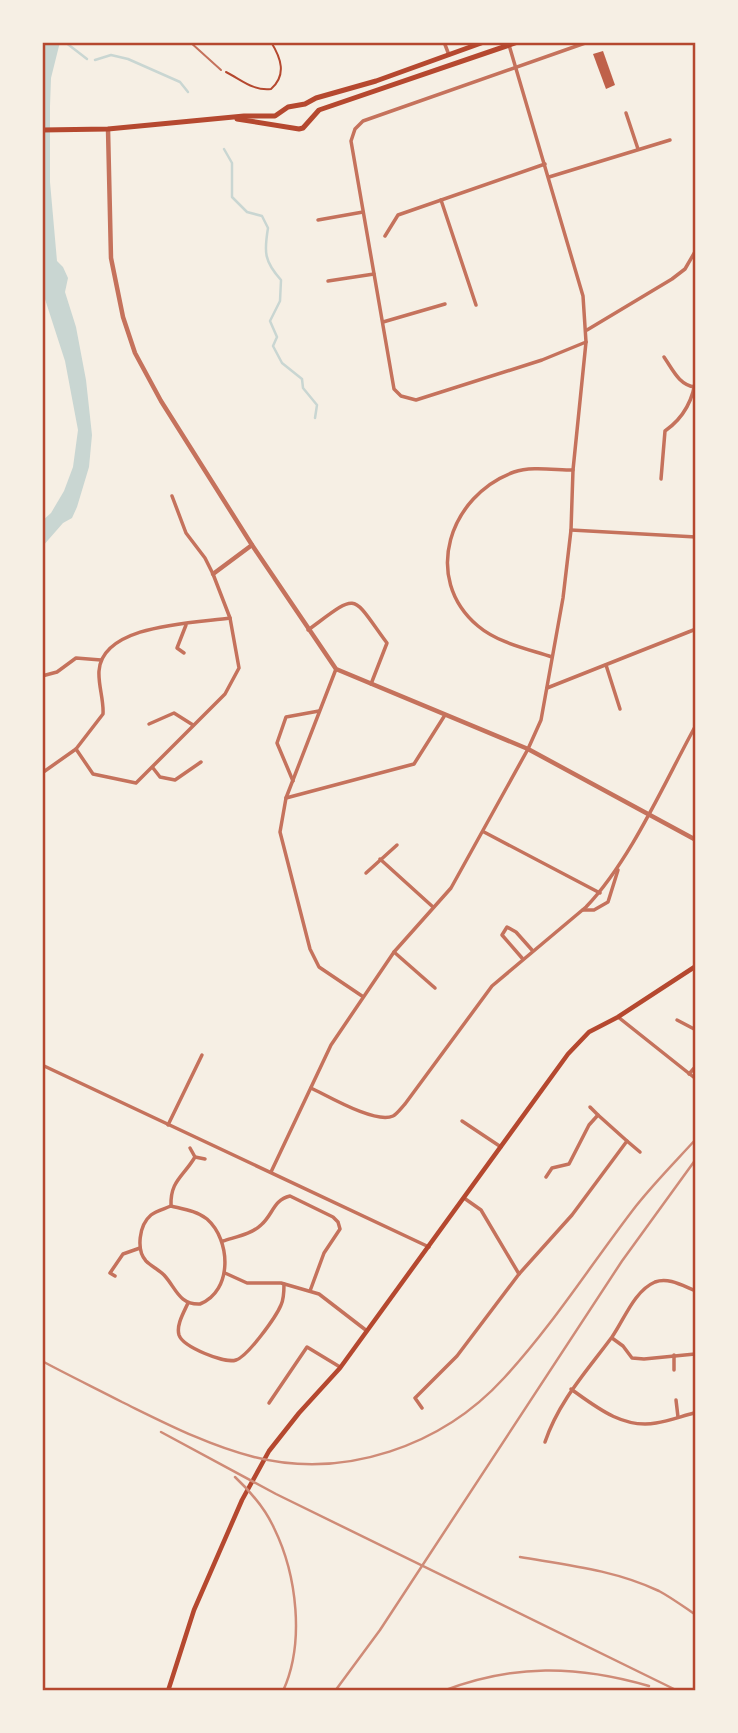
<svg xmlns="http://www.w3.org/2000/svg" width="738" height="1733" viewBox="0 0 738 1733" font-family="Arial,sans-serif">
<rect width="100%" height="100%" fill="#f6efe4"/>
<polygon fill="#c9d6d2" points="44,42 60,42 51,78 50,106 50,182 57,261 63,267 68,278 65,292 76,327 86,380 92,435 89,467 77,507 72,518 63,523 42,547 42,521 51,513 64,491 73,467 78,430 65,361 43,293"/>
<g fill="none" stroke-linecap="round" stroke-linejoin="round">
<g stroke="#c9d6d2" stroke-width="2.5">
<polyline points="65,42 87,59"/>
<polyline points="95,60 111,55 128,59 180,82 188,92"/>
<path d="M224,149L232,163V197L247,212L262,216L268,228C264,252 264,261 281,280L280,301L270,321L277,337L273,346L282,363L302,379L303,388L317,405L315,418"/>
</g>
</g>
<polygon fill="#bf614a" points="603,51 615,85 606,89 593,54"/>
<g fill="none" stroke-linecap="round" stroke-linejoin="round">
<path stroke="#b5482f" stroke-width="2" d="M226,72C242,80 253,91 271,89C287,75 281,58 271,42"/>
<polyline stroke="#c5725c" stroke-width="2" points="190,42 221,70"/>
<g stroke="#c5725c" stroke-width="3.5">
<polyline points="444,42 449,55"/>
<polyline points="626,113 638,149"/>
<polyline points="549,177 670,140"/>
<polyline points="441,200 476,305"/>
<polyline points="318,220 363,212"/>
<polyline points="385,236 398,215 545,164"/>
<polyline points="328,281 374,274"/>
<polyline points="383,322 445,304"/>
<polyline points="587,330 672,279 685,269 696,250"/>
<polyline points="586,342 542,360 416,400 401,396 394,389 351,141 355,129 363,121 588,42"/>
<path d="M664,357C673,370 679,385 695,387"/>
<path d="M661,479L665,431C685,417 694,399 696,375"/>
<polyline points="571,530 696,537"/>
<path d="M308,630C360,592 350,593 387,643L371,684"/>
<polyline points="184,653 177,648 186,625"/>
<path d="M552,657C528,649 498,643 478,626C421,578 450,495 514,472C531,466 555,470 573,470"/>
<polyline points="606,665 620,709"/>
<polyline points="336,669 286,798 280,832 310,949 319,967 362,996"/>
<polyline points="42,676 57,672 76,658 101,660"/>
<polyline points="547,688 696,629"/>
<polyline points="149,724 174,713 193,725"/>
<polyline points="76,749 93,774 136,783 225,694 239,668 230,618 213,574 205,558 186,533 172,496"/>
<polyline points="153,768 160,777 175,780 201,762"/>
<path d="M42,773L76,749L103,714C104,700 98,685 99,671C102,624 195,623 230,618"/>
<polyline points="293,781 277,743 286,717 319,711"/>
<polyline points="286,798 414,764 445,715"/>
<polyline points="484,832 600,893"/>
<polyline points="380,859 433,907"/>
<polyline points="366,873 397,845"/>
<polyline points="583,910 594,910 608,902 618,870"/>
<polyline points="394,952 435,988"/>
<polyline points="522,958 502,935 507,927 516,932 532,950"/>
<polyline points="618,1017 696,1079"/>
<polyline points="677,1020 696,1030"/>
<polyline points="42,1065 429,1247"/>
<polyline points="689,1074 696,1066"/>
<path d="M311,1088C328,1096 375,1124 393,1116C397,1114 402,1107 405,1104L492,986L586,907C631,860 664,783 696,725"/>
<polyline points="590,1107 598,1115"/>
<polyline points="462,1121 501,1147"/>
<polyline points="168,1125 202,1055"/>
<polyline points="627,1141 640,1152"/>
<polyline points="190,1148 195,1157"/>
<polyline points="271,1172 331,1045 394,952 451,888 528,749 541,720 563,598 571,530 573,470 586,342 583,296 509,45"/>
<polyline points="464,1198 481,1210 519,1274"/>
<path d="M171,1206C183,1209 197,1211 207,1219C231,1240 233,1291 200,1304C179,1305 176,1288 164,1275C159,1270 151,1266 146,1261C136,1250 139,1225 151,1215C156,1211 164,1209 171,1206Z"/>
<path d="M171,1206C170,1181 183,1177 195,1157L205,1159"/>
<path d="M223,1241C235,1237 252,1234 261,1225C273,1215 273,1200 290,1196L333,1217L338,1222L340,1229L324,1253L310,1291"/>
<polyline points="225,1273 247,1283 281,1283 319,1294 367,1331"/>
<polyline points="115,1276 110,1273 123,1254 140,1248"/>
<path d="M188,1303C184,1312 176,1325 179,1335C183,1347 225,1364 236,1360C248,1356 276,1317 281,1305C284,1299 284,1291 284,1284"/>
<polyline points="612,1338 623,1346 632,1358 644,1359 695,1354"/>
<polyline points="674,1355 674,1370"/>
<path d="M571,1389C596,1407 623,1429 656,1423C669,1421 682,1416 694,1413"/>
<polyline points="676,1400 678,1417"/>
<polyline points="269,1403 307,1347 340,1367"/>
<polyline points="422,1408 415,1398 457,1356 519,1274 572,1215 627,1141 598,1115 589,1125 569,1164 552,1168 546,1177"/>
<path d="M545,1442C559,1401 586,1372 612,1337C624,1320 634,1291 655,1282C669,1277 683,1286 696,1291"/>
</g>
<g stroke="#c5725c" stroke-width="4.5">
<polyline points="108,129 111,258 123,317 135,353 161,401 252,545 336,669 528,749 696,840"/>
<polyline points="213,574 252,545"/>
</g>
<polyline stroke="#b5482f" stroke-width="4.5" points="168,1691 194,1610 242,1500 269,1451 299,1413 340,1368 568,1054 589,1032 618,1017 696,966"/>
<g stroke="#b5482f" stroke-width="5">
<polyline points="237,119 299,129 303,128 319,110 518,42"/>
<polyline points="42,130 108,129 244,116 275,116 288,107 305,104 316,98 376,81 484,42"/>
</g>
<g stroke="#cf8b77" stroke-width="2.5">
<path d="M42,1361C68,1375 95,1388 122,1402C165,1423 207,1445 254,1457C344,1480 442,1446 504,1378C553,1325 592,1263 636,1206C655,1182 676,1161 696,1139"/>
<polyline points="161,1432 276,1494 678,1691"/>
<path d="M235,1477C251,1492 265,1508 274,1528C297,1575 305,1643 283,1691"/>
<path d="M520,1557C567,1565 615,1570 659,1591C672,1598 684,1607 696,1615"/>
<polyline points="335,1691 380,1630 622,1261 696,1159"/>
<path d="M443,1691C513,1664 577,1665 649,1686"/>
</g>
</g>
<rect width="738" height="1733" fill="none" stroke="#f6efe4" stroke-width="88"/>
<rect x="44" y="44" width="650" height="1645" fill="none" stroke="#b5482f" stroke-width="2.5"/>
</svg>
